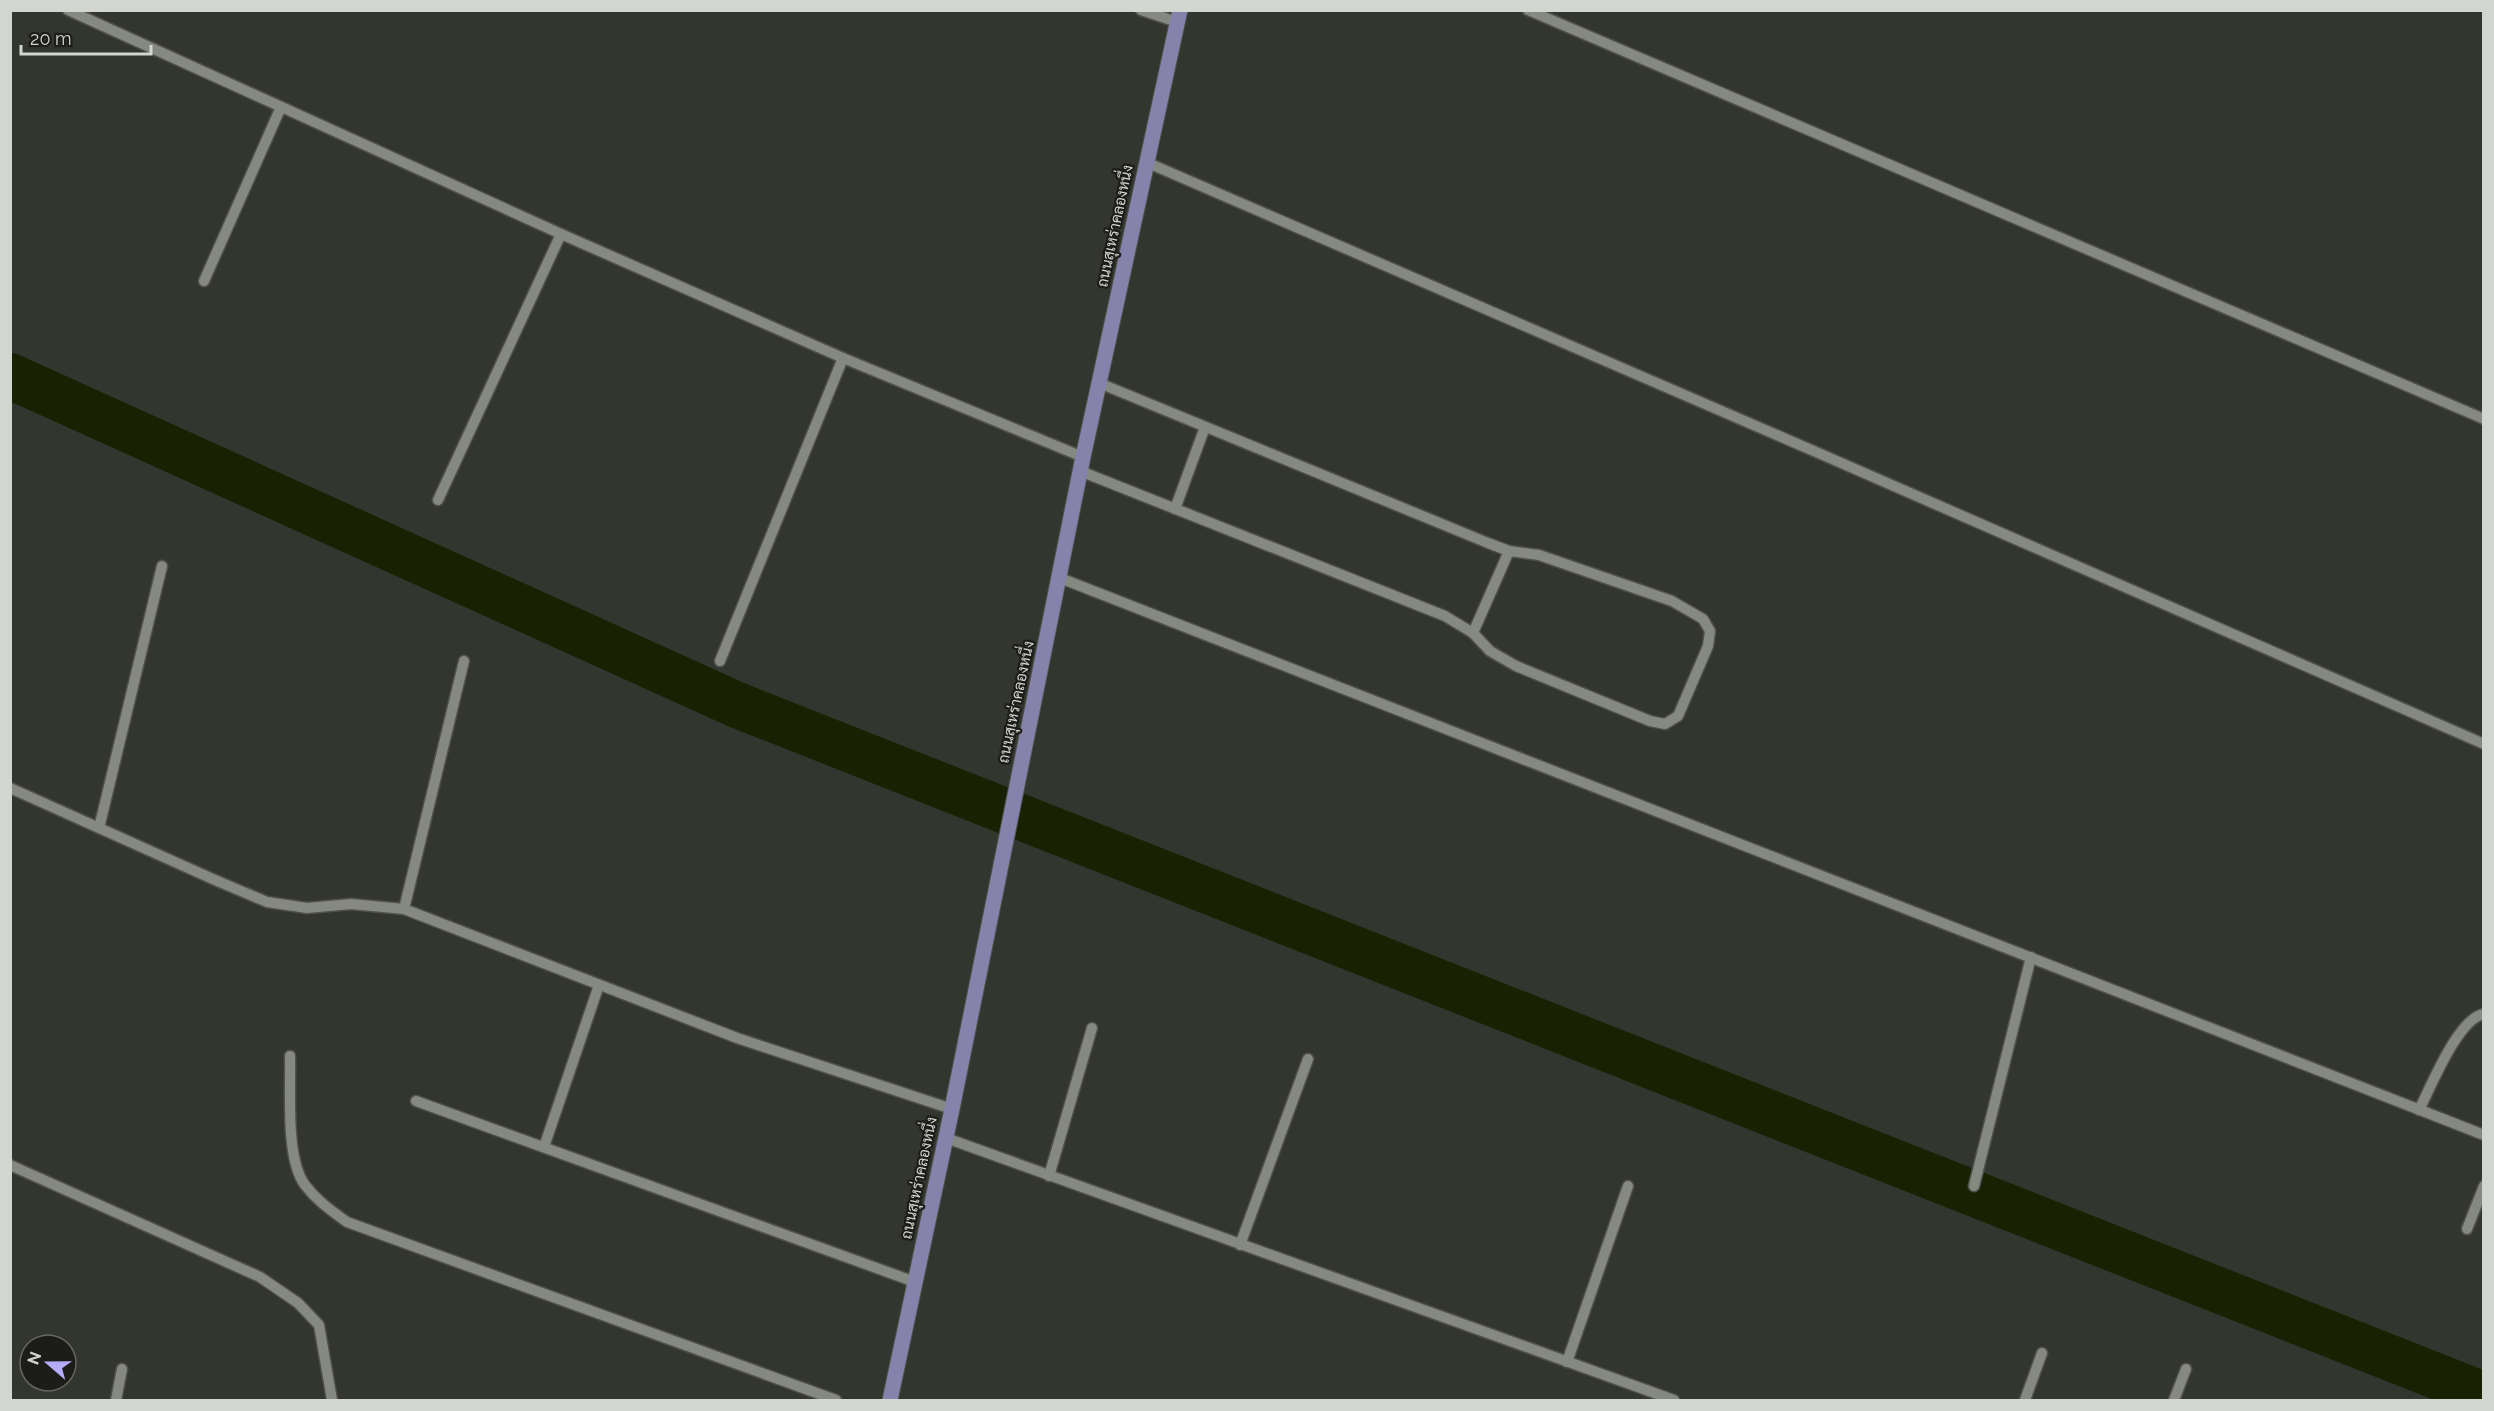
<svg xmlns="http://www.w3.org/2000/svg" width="2494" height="1411" viewBox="0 0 2494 1411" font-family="Raleway,Sarabun,sans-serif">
<rect width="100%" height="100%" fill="#33362e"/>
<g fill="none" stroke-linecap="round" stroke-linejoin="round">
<polyline stroke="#182202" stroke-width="46" points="10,376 737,705 2484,1395"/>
<g stroke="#4f514a" stroke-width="13">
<g id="minor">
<polyline points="68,10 561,234 843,358 1083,457"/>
<polyline points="1141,10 1177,22"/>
<polyline points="1528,10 2484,419"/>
<polyline points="1148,163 1823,455 2484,744"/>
<polyline points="204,281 281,107"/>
<polyline points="1080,471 1445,616 1473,633 1490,651 1516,666 1650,721 1665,724 1678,716 1708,646 1710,631 1703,619 1672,601 1539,555 1509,551 1488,543 1099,383"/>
<polyline points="438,500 561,234"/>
<polyline points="1175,509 1205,427"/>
<polyline points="1060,578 2484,1135"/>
<polyline points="1473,633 1509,551"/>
<polyline points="720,661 843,358"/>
<polyline points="10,788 215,880 267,902 307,908 351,904 404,909 737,1038 952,1109"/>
<polyline points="99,828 162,566"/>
<polyline points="404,909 464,661"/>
<path d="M290,1056C291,1090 285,1158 305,1185C317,1201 332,1211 347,1222L836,1400"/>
<polyline points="416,1101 915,1282"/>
<path d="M2419,1110C2431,1087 2458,1018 2484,1014"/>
<polyline points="946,1138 1674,1400"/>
<polyline points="544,1147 599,985"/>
<polyline points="10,1165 260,1277 298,1303 319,1325 332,1400"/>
<polyline points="1049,1176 1092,1028"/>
<polyline points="1974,1186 2031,957"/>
<polyline points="2467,1229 2484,1186"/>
<polyline points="1240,1245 1308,1059"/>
<polyline points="1567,1362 1628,1186"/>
<polyline points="116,1400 122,1369"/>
<polyline points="2025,1400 2042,1353"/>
<polyline points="2174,1400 2186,1369"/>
</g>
</g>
<g stroke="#4f514a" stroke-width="17">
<polyline id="major" points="890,1400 952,1109 1083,457 1180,10"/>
</g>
<use href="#minor" stroke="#858980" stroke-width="10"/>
<use href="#major" stroke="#8582ab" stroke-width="15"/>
</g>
<g text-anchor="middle" stroke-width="4.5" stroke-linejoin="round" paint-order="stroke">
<g font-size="15" fill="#d3d5d0" stroke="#1c1d19">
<text transform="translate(1115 226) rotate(-78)" y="5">ถนนสุเหร่าคลองหนึ่ง</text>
<text transform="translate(1016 702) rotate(-78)" y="5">ถนนสุเหร่าคลองหนึ่ง</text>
<text transform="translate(919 1178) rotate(-78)" y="5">ถนนสุเหร่าคลองหนึ่ง</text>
</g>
</g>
<rect width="2494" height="1411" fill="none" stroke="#d3d5d0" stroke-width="24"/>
<g transform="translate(48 1363) rotate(290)"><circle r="28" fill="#1c1d19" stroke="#656762" stroke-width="1.5"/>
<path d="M0-4.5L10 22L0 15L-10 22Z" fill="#b4acf9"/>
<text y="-9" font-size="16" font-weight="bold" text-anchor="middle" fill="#d3d5d0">N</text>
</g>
<path d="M21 45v9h130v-9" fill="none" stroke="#d3d5d0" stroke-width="3"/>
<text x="30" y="45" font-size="18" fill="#d3d5d0" stroke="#1c1d19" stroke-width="4.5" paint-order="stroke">20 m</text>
</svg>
